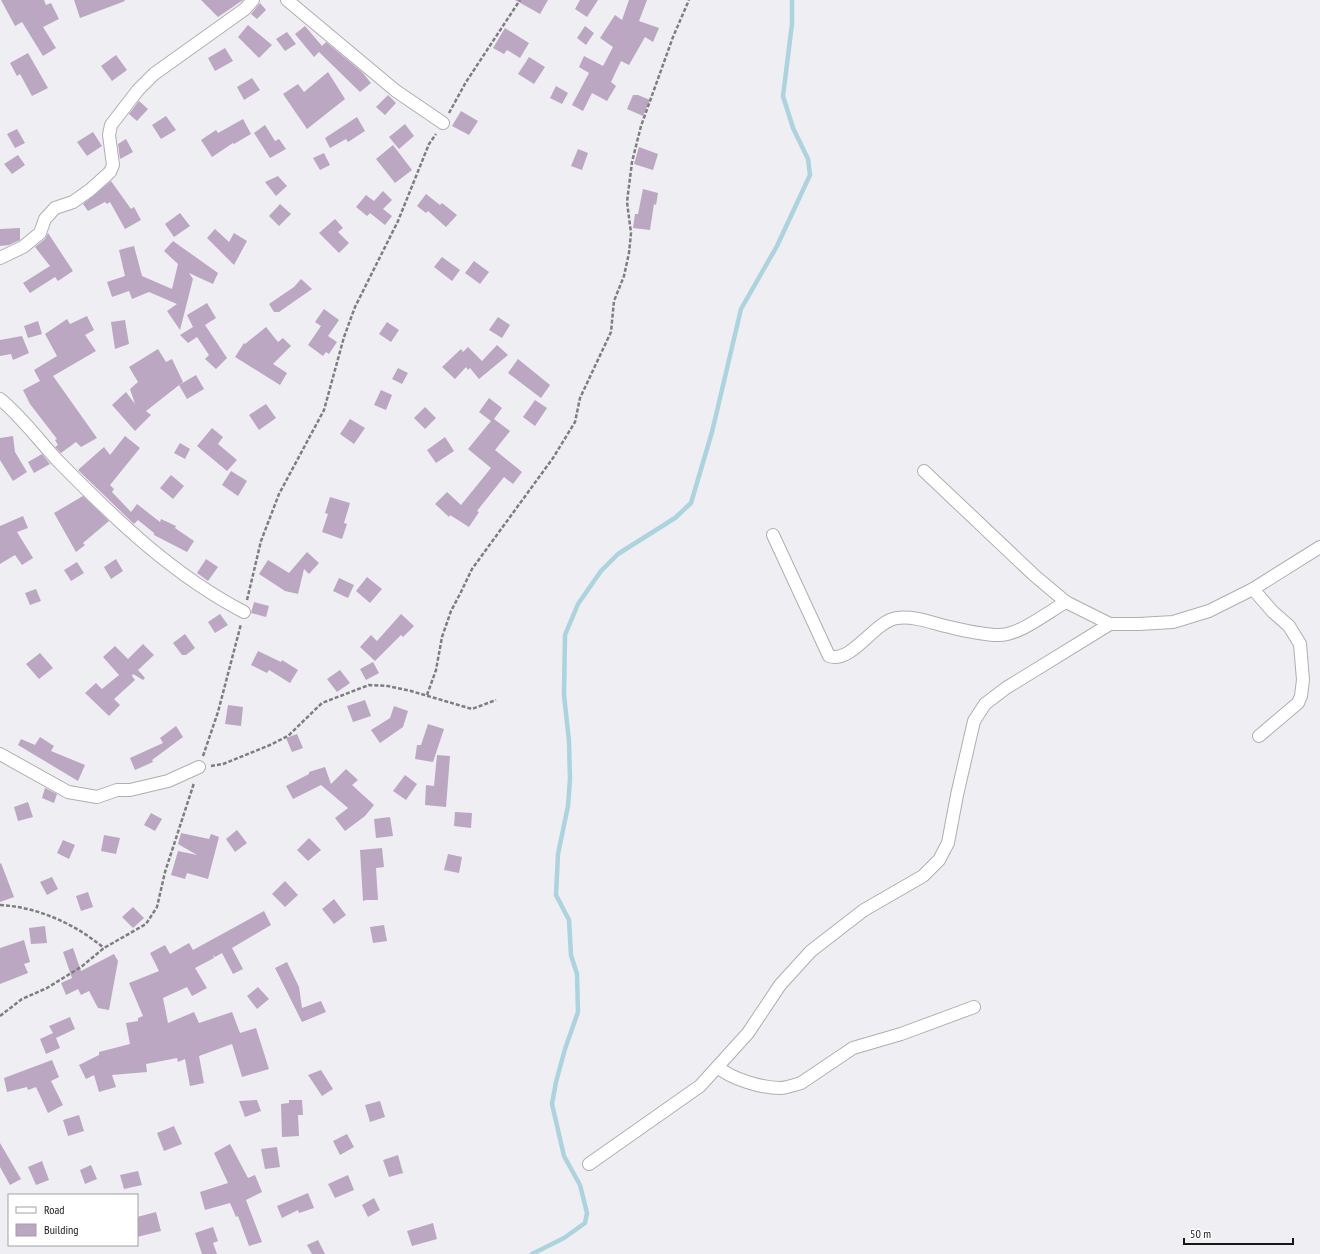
<svg xmlns="http://www.w3.org/2000/svg" width="1320" height="1254" viewBox="0 0 1320 1254" font-family="'PT Sans Narrow',sans-serif">
<rect width="100%" height="100%" fill="#eeeef3"/>
<g fill="none" stroke-linecap="round" stroke-linejoin="round">
<polyline stroke="#add3df" stroke-width="4.5" points="532,1254 564,1238 585,1223 587,1213 580,1185 564,1156 552,1104 556,1082 565,1049 578,1012 577,974 571,955 569,920 556,895 558,854 568,806 570,779 569,741 564,695 565,635 578,604 601,571 618,554 675,518 691,503 712,432 741,309 777,246 810,175 808,159 793,128 783,96 792,24 792,0"/>
</g>
<g fill="#bba7c2">
<polygon points="1,0 44,0 46,5 51,3 59,19 43,27 56,48 43,56 22,22 15,26"/>
<polygon points="74,0 124,0 125,1 80,18"/>
<polygon points="201,0 243,0 218,17"/>
<polygon points="515,0 548,0 540,14"/>
<polygon points="580,0 598,0 587,17 575,9"/>
<polygon points="629,0 647,0 639,21 659,28 653,42 645,37 629,65 621,61 611,82 616,86 607,101 592,93 583,111 572,105 589,73 579,67 584,56 603,66 613,47 600,38 615,15 622,20"/>
<polygon points="260,3 266,10 257,19 251,14"/>
<polygon points="248,25 272,45 259,58 238,37"/>
<polygon points="305,26 322,46 326,42 362,72 371,83 360,92 319,52 314,57 295,34"/>
<polygon points="585,26 594,33 586,45 577,38"/>
<polygon points="505,28 529,43 520,58 507,50 504,54 493,48"/>
<polygon points="287,32 296,44 285,51 276,39"/>
<polygon points="225,48 233,61 215,71 208,58"/>
<polygon points="28,53 48,88 32,96 20,74 17,76 10,63"/>
<polygon points="116,55 127,70 112,81 101,66"/>
<polygon points="529,57 545,67 534,84 518,74"/>
<polygon points="328,72 345,99 307,129 283,94 298,84 304,92"/>
<polygon points="252,78 260,90 244,100 237,87"/>
<polygon points="556,86 568,93 562,104 550,98"/>
<polygon points="388,95 396,103 385,115 376,107"/>
<polygon points="633,95 638,95 650,100 643,116 627,109"/>
<polygon points="139,101 148,109 137,121 129,114"/>
<polygon points="461,111 478,121 469,135 452,126"/>
<polygon points="166,116 176,130 161,139 152,125"/>
<polygon points="357,117 365,131 348,142 346,139 330,148 325,138"/>
<polygon points="243,119 251,134 234,144 233,143 212,157 201,140 216,130 218,133"/>
<polygon points="405,124 414,136 399,149 389,137"/>
<polygon points="265,125 275,141 279,139 286,149 270,158 254,133"/>
<polygon points="17,129 25,143 15,148 7,134"/>
<polygon points="93,132 102,146 87,156 77,142"/>
<polygon points="126,139 133,152 120,159 118,144"/>
<polygon points="393,145 412,170 395,183 376,159"/>
<polygon points="639,147 658,154 653,170 634,164"/>
<polygon points="578,149 588,153 582,170 571,166"/>
<polygon points="324,153 330,165 320,170 313,158"/>
<polygon points="18,155 25,165 12,174 4,164"/>
<polygon points="278,176 287,186 276,196 265,182"/>
<polygon points="111,181 131,209 134,207 141,220 125,229 110,202 107,204 105,202 88,211 83,204"/>
<polygon points="643,189 658,193 656,205 654,204 650,230 633,228 635,214 638,214"/>
<polygon points="383,191 392,200 383,209 392,216 385,225 370,213 367,216 356,207 366,195 374,201"/>
<polygon points="426,194 440,205 442,203 457,215 446,227 428,211 426,213 417,206"/>
<polygon points="280,204 291,214 279,226 269,216"/>
<polygon points="180,213 190,226 174,237 165,224"/>
<polygon points="335,219 343,228 338,232 349,243 339,253 319,233"/>
<polygon points="20,228 20,240 9,245 0,246 0,229"/>
<polygon points="215,229 229,242 234,233 247,241 234,265 207,238"/>
<polygon points="48,233 73,271 58,281 55,277 30,293 23,283 50,266 35,247 45,239"/>
<polygon points="173,241 218,273 213,284 189,273 193,279 180,330 167,311 177,304 149,292 132,299 129,291 112,297 107,282 125,276 119,250 134,246 142,276 172,289 178,264 164,251"/>
<polygon points="442,257 460,270 452,281 434,267"/>
<polygon points="474,261 489,272 480,284 465,273"/>
<polygon points="301,279 312,289 279,312 274,312 269,304 294,287"/>
<polygon points="207,303 216,318 205,325 227,358 216,369 205,359 209,355 197,337 188,343 180,335 193,327 187,315"/>
<polygon points="324,309 339,320 328,336 337,342 329,354 326,352 323,356 308,345 321,326 315,322"/>
<polygon points="87,316 94,330 85,335 96,351 53,376 97,438 81,447 76,442 61,453 55,447 58,445 55,440 57,439 30,404 23,390 40,381 34,370 57,356 45,334 67,319 70,324"/>
<polygon points="498,317 510,325 502,338 489,330"/>
<polygon points="125,320 129,344 115,349 111,322"/>
<polygon points="38,321 42,334 28,338 24,326"/>
<polygon points="387,322 399,330 391,342 379,334"/>
<polygon points="266,327 278,342 283,338 291,346 273,364 287,373 280,385 235,357 244,343 245,344"/>
<polygon points="22,336 29,353 13,360 11,354 0,356 0,340"/>
<polygon points="497,345 508,355 479,379 470,368 468,370 466,367 455,379 442,367 461,349 463,352 468,347 482,361"/>
<polygon points="158,349 166,362 172,359 183,382 146,411 151,415 135,431 112,405 126,392 135,404 130,389 138,382 129,367"/>
<polygon points="518,359 550,385 541,398 508,373"/>
<polygon points="398,368 408,373 402,384 392,379"/>
<polygon points="196,375 204,389 187,399 179,385"/>
<polygon points="381,390 392,395 386,410 374,405"/>
<polygon points="489,398 502,408 494,419 510,431 495,450 522,472 513,484 504,477 477,511 479,512 469,527 450,515 449,517 435,504 447,492 461,505 491,468 468,449 491,421 479,412"/>
<polygon points="535,400 547,408 535,426 523,417"/>
<polygon points="266,404 276,418 259,430 249,415"/>
<polygon points="425,407 436,418 425,429 414,418"/>
<polygon points="350,419 365,428 354,444 340,434"/>
<polygon points="212,428 223,437 218,444 237,460 227,471 197,446"/>
<polygon points="13,436 15,452 27,472 13,481 0,460 0,438"/>
<polygon points="125,436 140,448 110,485 114,489 112,492 131,512 137,504 160,522 161,519 176,526 175,528 194,541 187,552 154,535 154,533 138,520 134,524 78,470 104,447 110,455"/>
<polygon points="445,437 454,451 436,463 427,450"/>
<polygon points="180,443 190,449 185,459 174,453"/>
<polygon points="42,454 50,464 34,473 28,462"/>
<polygon points="231,471 247,481 238,496 222,485"/>
<polygon points="171,475 184,486 173,499 160,488"/>
<polygon points="83,496 109,521 83,543 85,545 76,552 54,513"/>
<polygon points="330,497 350,503 344,523 347,524 342,539 322,532 328,514 325,513"/>
<polygon points="23,516 28,528 17,532 33,558 22,565 15,555 0,564 0,526"/>
<polygon points="307,552 319,563 309,574 304,569 298,594 285,591 259,574 268,560 289,573"/>
<polygon points="116,559 123,571 111,579 104,567"/>
<polygon points="206,559 218,567 208,581 197,573"/>
<polygon points="77,562 84,573 71,581 64,570"/>
<polygon points="367,577 382,589 370,603 356,591"/>
<polygon points="339,578 354,585 348,598 333,591"/>
<polygon points="36,589 41,601 30,605 25,593"/>
<polygon points="254,602 269,606 266,617 251,613"/>
<polygon points="220,614 228,625 215,633 208,622"/>
<polygon points="401,614 414,626 403,637 401,635 375,661 360,647 371,635 377,641"/>
<polygon points="185,634 195,648 186,655 182,655 173,643"/>
<polygon points="143,644 154,655 138,670 145,678 143,680 133,674 132,676 135,680 114,699 120,705 109,716 85,693 96,683 102,689 119,675 103,657 115,646 128,659"/>
<polygon points="258,651 281,662 282,660 298,670 290,683 269,670 267,673 251,665"/>
<polygon points="40,653 53,668 39,679 26,664"/>
<polygon points="373,662 379,673 366,680 360,669"/>
<polygon points="340,670 350,683 337,692 327,679"/>
<polygon points="365,700 371,716 353,722 347,706"/>
<polygon points="228,705 243,707 241,726 225,724"/>
<polygon points="394,706 408,711 403,727 380,743 371,730 390,718"/>
<polygon points="428,724 444,729 433,762 415,759 417,745 421,745"/>
<polygon points="176,726 183,737 152,760 153,762 135,770 130,758 163,743 160,738"/>
<polygon points="297,734 303,748 292,752 286,738"/>
<polygon points="40,737 54,746 51,751 85,765 78,781 18,745 21,739 35,745"/>
<polygon points="437,755 450,756 446,807 425,805 426,785 434,786"/>
<polygon points="325,767 331,784 346,769 358,780 352,785 374,805 365,816 345,831 335,818 348,808 321,785 293,799 286,786 309,774 309,772"/>
<polygon points="405,775 417,784 406,800 393,791"/>
<polygon points="45,788 57,794 54,803 42,798"/>
<polygon points="28,802 33,817 18,821 14,807"/>
<polygon points="455,812 472,813 471,828 454,826"/>
<polygon points="151,813 162,819 155,831 144,825"/>
<polygon points="390,817 393,836 376,838 374,819"/>
<polygon points="237,830 247,843 235,852 226,839"/>
<polygon points="181,833 209,839 211,834 219,837 208,879 187,873 185,879 171,875 178,851 197,855 178,844"/>
<polygon points="104,835 120,838 116,854 101,851"/>
<polygon points="309,838 321,850 308,861 297,850"/>
<polygon points="63,840 75,845 69,859 57,853"/>
<polygon points="382,848 384,867 376,868 378,900 366,900 363,901 360,850"/>
<polygon points="448,854 462,857 459,873 444,870"/>
<polygon points="1,863 14,897 0,902 0,864"/>
<polygon points="52,877 58,889 47,895 40,882"/>
<polygon points="285,881 298,895 285,907 272,894"/>
<polygon points="88,892 93,907 81,911 76,896"/>
<polygon points="334,899 346,915 334,924 322,909"/>
<polygon points="133,907 144,918 133,928 122,917"/>
<polygon points="264,911 271,925 232,948 243,969 233,974 222,953 215,957 213,955 214,958 195,968 207,988 192,996 187,987 163,998 168,1023 194,1012 199,1023 232,1012 240,1033 256,1028 269,1069 242,1077 232,1044 199,1056 204,1083 190,1086 185,1059 178,1062 177,1058 146,1064 147,1072 112,1075 116,1087 99,1092 94,1075 86,1079 79,1065 99,1055 99,1052 130,1044 126,1023 138,1021 138,1018 143,1016 129,983 159,971 150,953 165,945 170,954 189,943 193,950"/>
<polygon points="384,925 387,941 373,943 370,927"/>
<polygon points="45,926 47,943 31,944 29,928"/>
<polygon points="24,940 30,962 24,964 28,973 0,984 0,948"/>
<polygon points="73,948 81,971 114,954 118,961 109,1010 98,1008 89,991 81,995 78,989 66,995 61,983 72,978 63,952"/>
<polygon points="287,962 299,987 302,1008 321,1001 326,1012 302,1022 275,968"/>
<polygon points="258,987 269,999 257,1009 247,996"/>
<polygon points="70,1017 75,1029 56,1038 60,1048 46,1054 40,1039 53,1033 49,1026"/>
<polygon points="52,1060 59,1077 51,1081 63,1105 48,1113 36,1087 28,1090 27,1087 7,1092 4,1078"/>
<polygon points="321,1070 333,1089 322,1096 308,1075"/>
<polygon points="257,1100 261,1111 245,1117 239,1101"/>
<polygon points="289,1100 302,1100 303,1115 298,1115 299,1136 282,1137 281,1104 289,1103"/>
<polygon points="380,1101 385,1117 370,1122 365,1105"/>
<polygon points="79,1115 84,1131 68,1136 63,1120"/>
<polygon points="174,1126 182,1144 164,1151 157,1133"/>
<polygon points="347,1134 354,1147 340,1155 333,1141"/>
<polygon points="0,1143 21,1179 10,1185 0,1167"/>
<polygon points="230,1144 248,1178 255,1175 262,1192 246,1200 262,1242 249,1246 238,1216 236,1217 230,1203 205,1210 200,1192 228,1183 214,1153"/>
<polygon points="277,1147 280,1167 265,1169 261,1149"/>
<polygon points="398,1155 403,1173 389,1177 383,1160"/>
<polygon points="42,1161 49,1180 36,1185 28,1167"/>
<polygon points="91,1165 97,1179 85,1184 80,1170"/>
<polygon points="138,1171 142,1185 124,1189 120,1175"/>
<polygon points="348,1175 354,1190 335,1198 328,1184"/>
<polygon points="308,1193 314,1208 299,1213 298,1210 282,1218 277,1206"/>
<polygon points="374,1198 380,1210 368,1217 362,1205"/>
<polygon points="156,1212 161,1231 137,1237 137,1217"/>
<polygon points="433,1223 437,1239 412,1246 407,1231"/>
<polygon points="213,1227 218,1241 213,1243 217,1254 202,1254 195,1233"/>
<polygon points="318,1240 325,1254 312,1254 307,1245"/>
</g>
<g fill="none" stroke-linecap="round" stroke-linejoin="round">
<g stroke="#aeaeb3" stroke-width="14">
<g id="minor">
<polyline points="287,0 396,91 443,123"/>
<polyline points="0,258 23,247 40,233 45,219 55,208 73,202 90,190 110,172 113,165 109,135 111,125 138,90 154,74 245,9 253,0"/>
<path d="M0,399C23,418 40,442 60,463C116,520 173,575 244,612"/>
<polyline points="924,471 1035,576 1066,602 1110,624"/>
<path d="M773,535L829,656C852,664 874,621 897,618C913,616 930,622 945,626C963,630 981,635 999,635C1020,635 1048,612 1066,602"/>
<polyline points="1253,589 1273,612 1289,626 1300,644 1303,680 1301,696 1298,703 1259,736"/>
<polyline points="0,754 68,792 97,797 117,790 130,790 168,781 199,767"/>
<path d="M718,1067C731,1079 762,1088 780,1088C787,1088 794,1085 801,1083L853,1048L901,1034L974,1007"/>
<polyline points="589,1164 700,1086 748,1033 780,985 811,951 864,910 923,876 939,860 948,843 957,795 974,721 985,704 1006,688 1110,624 1139,624 1173,622 1209,611 1253,589 1320,547"/>
</g>
</g>
<g stroke="#7e7e81" stroke-width="2.5" stroke-dasharray="4 2" stroke-linecap="butt">
<polyline points="449,113 466,82 520,0"/>
<polyline points="247,600 261,541 279,494 324,410 344,337 355,307 398,221 429,144 436,134"/>
<polyline points="427,695 436,670 442,637 451,611 461,592 472,569 553,458 575,422 580,398 611,332 614,301 624,276 629,253 631,233 627,202 632,162 641,126 673,37 689,0"/>
<polyline points="203,756 218,712 241,624"/>
<polyline points="211,766 223,764 270,745 288,736 322,703 369,685 388,686 411,691 472,709 496,700"/>
<path d="M0,905C38,907 75,924 104,948"/>
<polyline points="0,1016 22,999 47,988 81,967 104,948 146,924 157,907 165,872 194,783"/>
</g>
<use href="#minor" stroke="#fff" stroke-width="12"/>
</g>
<rect x="8" y="1194" width="130" height="52" fill="#ffffff" stroke="#a2a2a3"/>
<rect x="16" y="1207" width="20" height="6" fill="#ffffff" stroke="#a2a2a3"/>
<text x="44" y="1214" font-size="12" fill="#171718">Road</text>
<rect x="16" y="1224" width="20" height="12" fill="#bba7c2" stroke="#a2a2a3"/>
<text x="44" y="1234" font-size="12" fill="#171718">Building</text>
<path d="M1184 1238v6h109v-6" fill="none" stroke="#171718" stroke-width="2"/>
<text x="1190" y="1238" font-size="12" fill="#171718" stroke="#ffffff" stroke-width="3" paint-order="stroke">50 m</text>
</svg>
